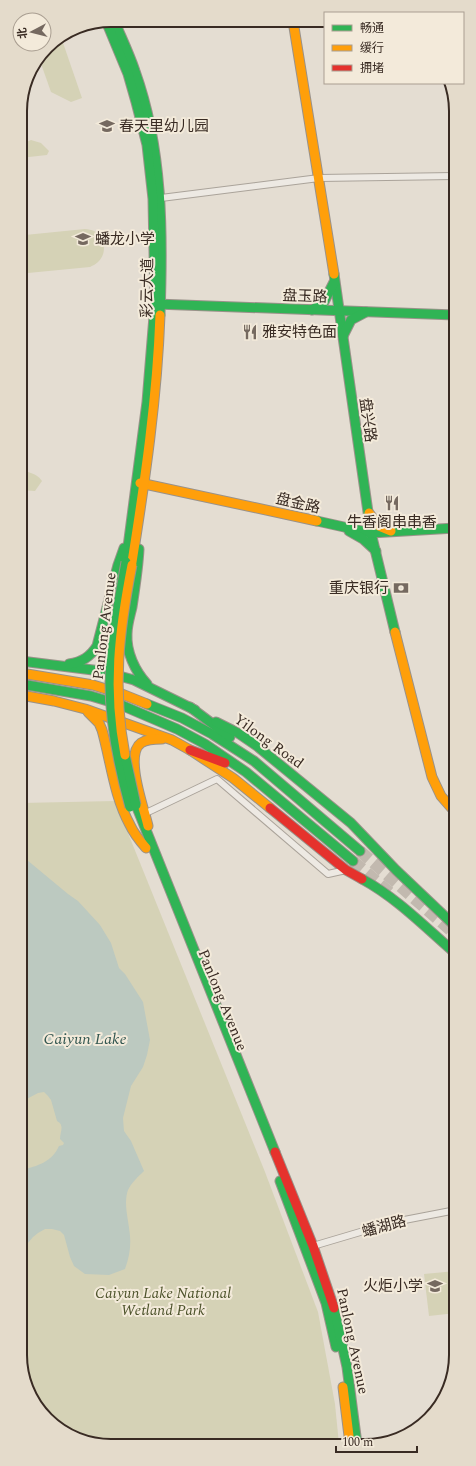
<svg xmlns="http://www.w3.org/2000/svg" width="476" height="1466" viewBox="0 0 476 1466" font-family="Spectral,'Noto Sans SC',serif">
<rect width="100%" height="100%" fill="#e4ddd2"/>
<g fill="#d5d2b6">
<polygon points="61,37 82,98 71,102 51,92 39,58 51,43"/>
<polygon points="31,140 41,143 49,151 47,155 20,158 20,145"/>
<path d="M85,229C88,229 92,230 94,231C106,237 107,254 98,262C96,264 92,266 90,267L28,273L20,271V237L25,235Z"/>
<path d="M21,467C28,475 35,471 42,481L35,491L21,490Z"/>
<polygon points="115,801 265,1172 318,1312 335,1404 339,1444 93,1444 47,1419 22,1372 21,803"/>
<polygon points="456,1271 456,1313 429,1316 424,1274"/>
</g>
<path fill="#bcc9c0" d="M21,855L68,894L78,901L100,925L111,943L119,968L125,974L143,1002L150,1040L147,1055L143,1067L131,1086L123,1118L124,1131L131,1141L144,1171C139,1176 131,1183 128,1190C123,1204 129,1221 130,1236C131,1248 129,1258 125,1269L109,1275L85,1274L74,1266L70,1257L64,1235L60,1231L52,1229H45L38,1233L33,1237L22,1250L21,1170C38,1166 52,1162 59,1146L63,1145L64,1143L60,1139C60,1132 65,1125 57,1121L51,1100L48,1096L44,1092L38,1093L21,1102Z"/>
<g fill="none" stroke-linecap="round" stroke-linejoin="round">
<g stroke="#c2b9af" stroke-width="12" stroke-dasharray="12 6" stroke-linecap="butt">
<polyline points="360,851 455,934"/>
<polyline points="353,861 390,893"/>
</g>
<g stroke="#aaa39a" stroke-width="8">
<g id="street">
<polyline points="161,198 319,178 454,176"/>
<polyline points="146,813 217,779 328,874 346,870"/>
<polyline points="313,1246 394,1222 456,1210"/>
</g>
</g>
<g stroke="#9a928a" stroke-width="11">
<g id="fast">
<path d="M114,20C121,37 129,53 135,71C163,149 163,233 160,315"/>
<polyline points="106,21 128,74 136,102 147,145 153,199 155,304 147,402 126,562"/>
<polyline points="334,274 371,533 395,632"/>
<polyline points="156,304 455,315"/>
<polyline points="312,310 324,302 334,282"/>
<polyline points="343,336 351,320 366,312"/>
<polyline points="317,521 371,533 455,528"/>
<polyline points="349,531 363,539 376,551"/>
<path d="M139,549C138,569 135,587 132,607C130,616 127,625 127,634C126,652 135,671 147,684"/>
<polyline points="21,661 101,671 134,680 195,710"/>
<path d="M69,664C82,662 90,657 97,646L118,565L124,548"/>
<polyline points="21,684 91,696 121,705 177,729 205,744 246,772 353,861"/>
<polyline points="147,704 182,718 212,734 254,761 360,851"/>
<polyline points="190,707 230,737"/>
<polyline points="216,722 238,733 257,746 351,823 396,870 455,926"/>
<polyline points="136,805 275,1152"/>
<path d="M362,879C397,898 425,927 455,953"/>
<polyline points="280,1181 326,1303 336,1347"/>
<polyline points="334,1308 347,1367 357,1444"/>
</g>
</g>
<g stroke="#9a928a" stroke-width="11">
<g id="slow">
<polyline points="293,21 334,274"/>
<polyline points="140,483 317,521"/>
<polyline points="369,513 379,526 391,531"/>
<path d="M132,562C145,480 157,398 160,315"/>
<polyline points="395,632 432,777 441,796 455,812"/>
<polyline points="21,673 93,685 122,694 147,704"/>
<polyline points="21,695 54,701 85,709 172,740 190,750 233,778 270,808"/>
<path d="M88,712L99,723L102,730C111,762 114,796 130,825C134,834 140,841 146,848"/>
<path d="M148,826C144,808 124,755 141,743C147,739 155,739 162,739"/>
<polyline points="343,1387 350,1444"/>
</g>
</g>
<g stroke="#9a928a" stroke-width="11">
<g id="jam">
<polyline points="190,750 225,763"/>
<polyline points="270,808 346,870 362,879"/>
<polyline points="275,1152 313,1246 334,1308"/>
</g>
</g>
<use href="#street" stroke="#ede9e3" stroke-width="6"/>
<use href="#fast" stroke="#30b455" stroke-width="9"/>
<use href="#slow" stroke="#ff9f0a" stroke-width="9"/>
<use href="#jam" stroke="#e5322d" stroke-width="9"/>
<g stroke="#9a928a" stroke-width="11" stroke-linecap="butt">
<g id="fast-bridge">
<path d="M126,562C119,602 110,643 110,683C110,725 119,767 130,807"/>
<polyline points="125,755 136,805"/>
</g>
</g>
<g stroke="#9a928a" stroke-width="11" stroke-linecap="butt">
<path id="slow-bridge" d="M125,755C112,688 119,631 132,565"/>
</g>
<use href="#fast-bridge" stroke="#30b455" stroke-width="9"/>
<use href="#slow-bridge" stroke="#ff9f0a" stroke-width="9"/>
</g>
<defs>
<g id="school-bare" transform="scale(1.2)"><path d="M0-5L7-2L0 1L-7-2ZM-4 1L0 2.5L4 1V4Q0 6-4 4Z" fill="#756960" stroke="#f3eada" stroke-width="2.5" paint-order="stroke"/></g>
<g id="restaurant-bare" transform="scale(1.2)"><path d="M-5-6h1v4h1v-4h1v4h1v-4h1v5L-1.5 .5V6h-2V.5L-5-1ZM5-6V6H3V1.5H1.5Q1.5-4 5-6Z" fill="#756960" stroke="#f3eada" stroke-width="2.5" paint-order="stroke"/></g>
<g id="bank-bare" transform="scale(1.2)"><path d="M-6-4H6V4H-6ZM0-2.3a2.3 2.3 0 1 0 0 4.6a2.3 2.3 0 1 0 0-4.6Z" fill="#756960" stroke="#f3eada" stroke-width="2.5" paint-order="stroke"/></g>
</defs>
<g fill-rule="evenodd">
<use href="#school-bare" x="107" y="126"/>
<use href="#school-bare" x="83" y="239"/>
<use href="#restaurant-bare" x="250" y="332"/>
<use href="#restaurant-bare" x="392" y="503"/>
<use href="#bank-bare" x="401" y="588"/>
<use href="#school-bare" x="435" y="1286"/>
</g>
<g text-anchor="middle" stroke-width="4" stroke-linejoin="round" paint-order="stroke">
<g font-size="15" fill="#392b23" stroke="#f3eada" text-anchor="start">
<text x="119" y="131">春天里幼儿园</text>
<text x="95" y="244">蟠龙小学</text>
<text x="262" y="337">雅安特色面</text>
<text x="392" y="527" text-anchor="middle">牛香阁串串香</text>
<text x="389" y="593" text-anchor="end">重庆银行</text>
<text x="423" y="1291" text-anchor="end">火炬小学</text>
</g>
<g font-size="15" fill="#392b23" stroke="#f3eada">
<text transform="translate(147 288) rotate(-89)" y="5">彩云大道</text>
<text transform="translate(305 296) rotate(2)" y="5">盘玉路</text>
<text transform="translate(368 420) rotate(82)" y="5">盘兴路</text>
<text transform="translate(298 503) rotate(13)" y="5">盘金路</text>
<text transform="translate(104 626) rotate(-83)" y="5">Panlong Avenue</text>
<text transform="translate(269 741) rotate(36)" y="5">Yilong Road</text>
<text transform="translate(223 1000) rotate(68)" y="5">Panlong Avenue</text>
<text transform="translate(384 1226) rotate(-15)" y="5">蟠湖路</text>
<text transform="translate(353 1341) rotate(78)" y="5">Panlong Avenue</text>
</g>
<g font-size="15" font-style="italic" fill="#4d532b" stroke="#f3eada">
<text x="163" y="1298">Caiyun Lake National<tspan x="163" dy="17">Wetland Park</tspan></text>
</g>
<g font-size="16" font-style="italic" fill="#335751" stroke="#f3eada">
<text x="85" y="1044">Caiyun Lake</text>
</g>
</g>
<path d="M0 0H476V1466H0ZM111 27H365A84 84 0 0 1 449 111V1355A84 84 0 0 1 365 1439H111A84 84 0 0 1 27 1355V111A84 84 0 0 1 111 27Z" fill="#e4dbcb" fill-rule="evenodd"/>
<path fill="none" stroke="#392b23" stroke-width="2" d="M111 27H365A84 84 0 0 1 449 111V1355A84 84 0 0 1 365 1439H111A84 84 0 0 1 27 1355V111A84 84 0 0 1 111 27Z"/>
<rect x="324" y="12" width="140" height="72" fill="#f3eada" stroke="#a99e91"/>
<rect x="332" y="25" width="20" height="6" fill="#30b455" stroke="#a99e91"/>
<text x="360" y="32" font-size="12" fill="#392b23">畅通</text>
<rect x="332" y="45" width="20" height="6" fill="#ff9f0a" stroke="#a99e91"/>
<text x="360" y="52" font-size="12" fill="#392b23">缓行</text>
<rect x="332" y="65" width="20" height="6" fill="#e5322d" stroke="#a99e91"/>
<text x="360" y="72" font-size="12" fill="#392b23">拥堵</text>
<g transform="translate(32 32) rotate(263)"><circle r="19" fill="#f3eada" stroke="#a99e91"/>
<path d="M0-3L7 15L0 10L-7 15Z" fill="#756960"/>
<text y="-6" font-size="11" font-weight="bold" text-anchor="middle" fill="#392b23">北</text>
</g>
<path d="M336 1446v6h81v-6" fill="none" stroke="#392b23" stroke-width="2"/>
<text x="342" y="1446" font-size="12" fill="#392b23" stroke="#f3eada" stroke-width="3" paint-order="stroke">100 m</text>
</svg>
